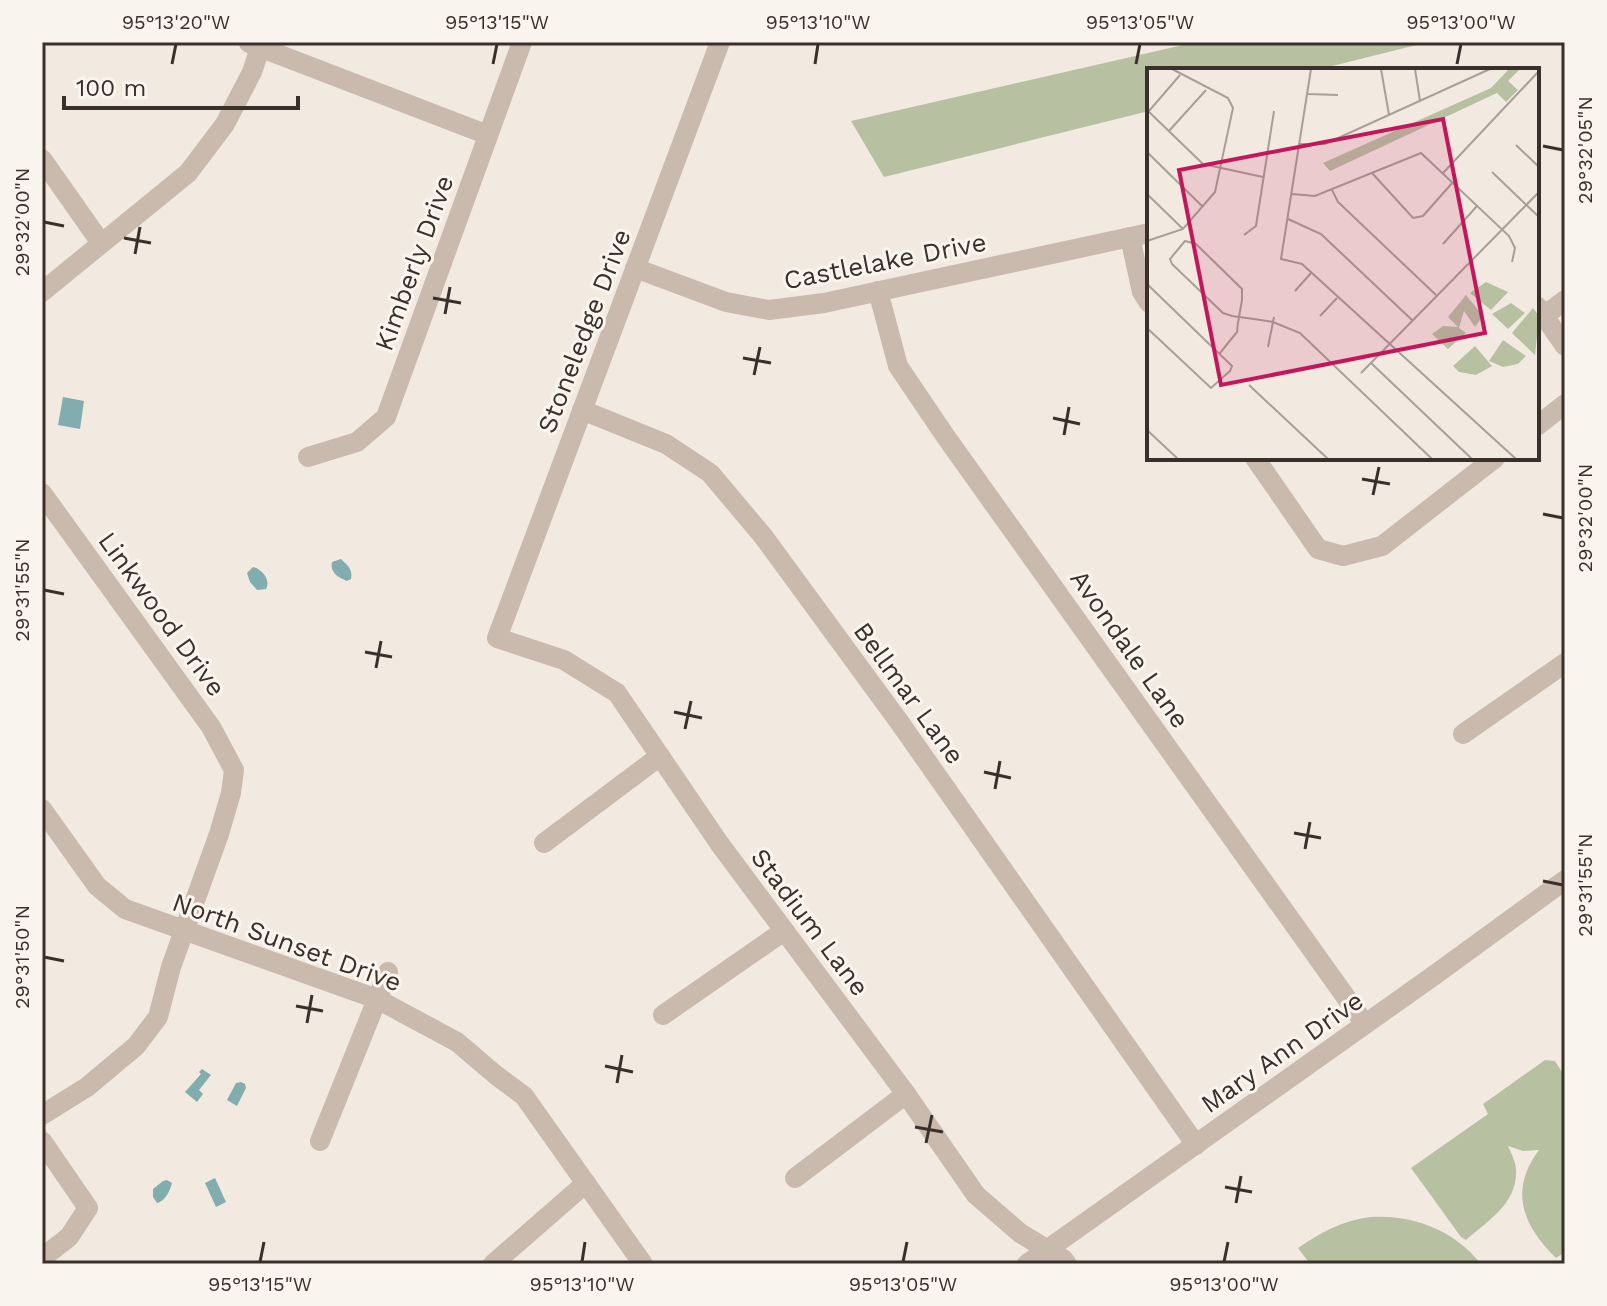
<svg xmlns="http://www.w3.org/2000/svg" width="1607" height="1306" viewBox="0 0 1607 1306" font-family="'Work Sans',sans-serif">
<rect width="100%" height="100%" fill="#f2eae1"/>
<g fill="#b7c1a2">
<polygon points="1196,42 1429,42 1316,70 1149,70 1149,111 884,177 851,121"/>
<path d="M1545,1060L1555,1061L1565,1077V1252L1556,1258C1522,1225 1509,1190 1539,1150L1523,1151L1508,1146C1511,1153 1516,1162 1516,1170C1518,1203 1488,1221 1466,1240L1461,1237L1411,1168L1488,1114L1483,1104Z"/>
<path d="M1370,1217C1413,1214 1454,1230 1481,1264H1310L1298,1248C1321,1232 1342,1221 1370,1217Z"/>
</g>
<g fill="#82adae">
<polygon points="63,397 84,401 80,429 58,425"/>
<path d="M341,559C347,565 353,569 351,579L347,581C338,577 330,573 332,562Z"/>
<path d="M253,567C262,569 271,580 266,589L257,590L250,582L247,573Z"/>
<polygon points="202,1069 211,1075 199,1090 203,1094 197,1102 185,1092 201,1074 199,1072"/>
<polygon points="241,1082 245,1084 246,1088 237,1106 227,1100 236,1083"/>
<polygon points="215,1178 226,1202 216,1207 205,1183"/>
<path d="M167,1180L172,1183C170,1191 165,1201 157,1203L153,1197V1189L163,1181Z"/>
</g>
<g fill="none" stroke-linecap="round" stroke-linejoin="round">
<g stroke="#cabaad" stroke-width="20">
<polyline points="720,42 497,638 564,660 617,693 719,843 906,1094 976,1195 1020,1233 1063,1259 1067,1264"/>
<polyline points="249,43 488,135"/>
<polyline points="42,159 101,243"/>
<polyline points="1130,237 1142,292 1149,303"/>
<polyline points="635,268 726,302 769,310 824,303 1149,233"/>
<polyline points="878,291 898,366 946,437 1365,1024"/>
<polyline points="42,292 188,173 225,124 252,72 262,42"/>
<polyline points="1537,306 1565,346"/>
<polyline points="1544,316 1565,300"/>
<polyline points="582,410 666,444 710,473 763,536 900,723 1196,1145"/>
<polyline points="1537,426 1565,404"/>
<polyline points="308,457 357,442 386,417 522,42"/>
<polyline points="1255,458 1318,549 1343,556 1382,546 1495,458"/>
<polyline points="42,493 211,727 234,770 231,793 219,834 171,967 158,1017 136,1046 87,1087 42,1115"/>
<polyline points="1463,734 1565,663"/>
<polyline points="42,809 97,886 125,909 377,999 457,1042 497,1076 524,1096 643,1264"/>
<polyline points="544,843 660,756"/>
<polyline points="663,1015 784,931"/>
<polyline points="42,1141 88,1208 69,1237 42,1258"/>
<polyline points="320,1141 388,972"/>
<polyline points="795,1178 906,1094"/>
<polyline points="493,1264 586,1183"/>
<polyline points="1027,1264 1436,974 1565,880"/>
</g>
</g>
<path fill="none" stroke="#392f2b" stroke-width="3" d="M172,64L176,44M493,64L497,44M815,64L818,44M1136,64L1140,44M1457,64L1461,44M1543,146L1563,150M44,222L64,226M124,238L151,243M135,254L140,227M433,298L461,303M445,314L450,287M743,358L771,363M754,375L760,347M1053,418L1080,424M1064,435L1069,407M1362,479L1390,484M1373,495L1379,467M1543,514L1563,518M44,590L64,594M365,652L392,657M376,668L381,641M674,712L702,718M685,729L691,701M984,772L1011,778M995,789L1000,761M1294,833L1321,838M1305,849L1310,822M1543,881L1563,885M44,957L64,961M296,1006L323,1011M307,1023L312,995M605,1066L633,1072M617,1083L622,1055M915,1127L943,1132M926,1143L932,1115M1225,1187L1252,1192M1236,1203L1241,1176M260,1262L264,1242M582,1262L585,1242M903,1262L907,1242M1224,1262L1228,1242"/>
<g text-anchor="middle" stroke-width="6" stroke-linejoin="round" paint-order="stroke">
<g font-size="26" fill="#392f2b" stroke="#faf4ee">
<text transform="translate(885 261) rotate(-11)" y="9">Castlelake Drive</text>
<text transform="translate(414 263) rotate(-70)" y="9">Kimberly Drive</text>
<text transform="translate(584 331) rotate(-69)" y="9">Stoneledge Drive</text>
<text transform="translate(162 614) rotate(54)" y="9">Linkwood Drive</text>
<text transform="translate(1130 649) rotate(55)" y="9">Avondale Lane</text>
<text transform="translate(909 693) rotate(54)" y="9">Bellmar Lane</text>
<text transform="translate(810 922) rotate(53)" y="9">Stadium Lane</text>
<text transform="translate(287 942) rotate(20)" y="9">North Sunset Drive</text>
<text transform="translate(1282 1052) rotate(-35)" y="9">Mary Ann Drive</text>
</g>
</g>
<g transform="translate(1147 68)">
<rect width="392" height="392" fill="#f2eae1"/>
<path d="M362,1H373L361,13L371,22L359,34L350,25L183,103L176,95L344,20ZM339,214L361,224L344,242L323,225ZM319,227L336,248L328,259L317,243L312,260L319,265L301,281L285,266L296,258L311,259L301,249ZM364,235L378,245L361,261L345,246ZM386,240L392,248L388,287L365,265ZM356,272L379,288L371,296L356,299L342,293ZM328,278L345,298L329,307L312,304L306,298Z" fill="#b7c1a2"/>
<path fill="none" stroke="#a89f98" stroke-width="2" d="M164,1L134,191L155,196L369,391M234,1L242,47M268,1L273,33M161,26L191,27M0,42L56,96L116,109M2,43L33,7M22,63L59,22M153,76H178L343,1M369,77L392,99M0,84L56,139M345,104L392,149M225,105L266,150L276,148L306,114M296,105L392,3M185,122L191,134L289,227M0,126L36,161M145,126L168,128L274,85L362,168L368,180L365,194M141,151L174,166L265,252M97,167L109,158L127,43M0,173L36,161L68,124L86,40L81,30L25,1M296,176L330,138M0,216L85,298L83,303L64,320L0,260M148,223L164,205M173,248L190,230M121,279L127,249M73,285L90,264L91,255L92,249L95,232V221L49,176L38,173L23,191L25,196L76,245L85,248L92,249L107,251L126,254L153,265L285,391M224,295L325,391M214,305L392,124M102,317L181,391M0,362L31,391"/>
<path fill="#c2185b" fill-opacity="0.15" stroke="#c2185b" stroke-width="4" d="M296,51L338,265L74,317L32,102Z"/>
<rect width="392" height="392" fill="none" stroke="#392f2b" stroke-width="4"/>
</g>
<rect width="1607" height="1306" fill="none" stroke="#faf4ee" stroke-width="88"/>
<path d="M64 96v12h234v-12" fill="none" stroke="#392f2b" stroke-width="4"/>
<text x="76" y="96" font-size="24" fill="#392f2b" stroke="#faf4ee" stroke-width="6" paint-order="stroke">100 m</text>
<rect x="44" y="44" width="1519" height="1218" fill="none" stroke="#392f2b" stroke-width="3"/>
<g font-size="20" text-anchor="middle" fill="#392f2b">
<text x="176" y="29">95°13'20"W</text>
<text x="497" y="29">95°13'15"W</text>
<text x="818" y="29">95°13'10"W</text>
<text x="1140" y="29">95°13'05"W</text>
<text x="1461" y="29">95°13'00"W</text>
<text transform="translate(1585 150) rotate(-90)" y="7">29°32'05"N</text>
<text transform="translate(22 222) rotate(-90)" y="7">29°32'00"N</text>
<text transform="translate(1585 518) rotate(-90)" y="7">29°32'00"N</text>
<text transform="translate(22 590) rotate(-90)" y="7">29°31'55"N</text>
<text transform="translate(1585 885) rotate(-90)" y="7">29°31'55"N</text>
<text transform="translate(22 957) rotate(-90)" y="7">29°31'50"N</text>
<text x="260" y="1291">95°13'15"W</text>
<text x="582" y="1291">95°13'10"W</text>
<text x="903" y="1291">95°13'05"W</text>
<text x="1224" y="1291">95°13'00"W</text>
</g>
</svg>
